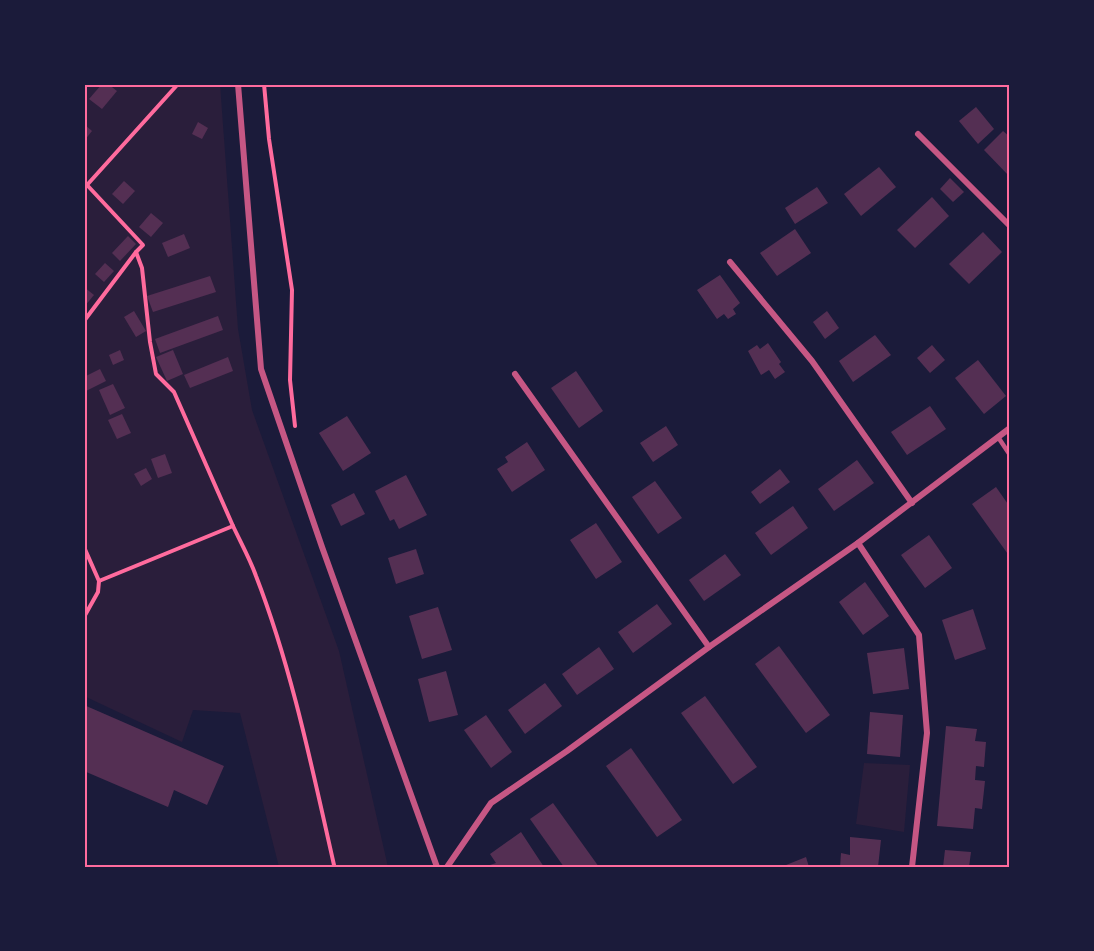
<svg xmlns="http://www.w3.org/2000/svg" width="1094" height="951" viewBox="0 0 1094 951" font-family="Commissioner,sans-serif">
<rect width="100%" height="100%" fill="#1b1b3a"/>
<g fill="#2a1e3b">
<polygon points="84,84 220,84 238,329 252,410 339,651 388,867 339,867 334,865 328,867 279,867 240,713 193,710 182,742 84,696"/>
<polygon points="864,763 910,765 904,832 856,824"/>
</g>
<g fill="#542f53">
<polygon points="102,84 108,84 117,91 102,109 89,99"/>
<polygon points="976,107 994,129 978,144 959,121"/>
<polygon points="198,122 208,128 202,139 192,134"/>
<polygon points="84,124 92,131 84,141"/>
<polygon points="1003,131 1010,137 1010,177 984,150"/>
<polygon points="879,167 896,187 861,216 844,194"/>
<polygon points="950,178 964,192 953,202 940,189"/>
<polygon points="124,181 135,191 123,204 112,194"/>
<polygon points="817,187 828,203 795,224 785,208"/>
<polygon points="932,197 949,216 915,248 897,230"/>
<polygon points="151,213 163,223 151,237 139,227"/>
<polygon points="795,229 811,253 777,276 760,253"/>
<polygon points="983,232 1002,252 969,284 949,264"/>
<polygon points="184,234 190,248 168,257 162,243"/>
<polygon points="128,236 136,244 120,261 112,253"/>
<polygon points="105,263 114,271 104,282 95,274"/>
<polygon points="720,275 740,303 733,309 736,314 728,319 724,314 717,319 697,290"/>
<polygon points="210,276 216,292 153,312 147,296"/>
<polygon points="84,287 94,295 84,307"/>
<polygon points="134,311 146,331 136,337 124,317"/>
<polygon points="827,311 839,328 825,339 813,322"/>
<polygon points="218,316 223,330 160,353 155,339"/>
<polygon points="875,335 891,355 853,382 839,361"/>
<polygon points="768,343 781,362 779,364 785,372 775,379 769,370 761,375 748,351 757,345 760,349"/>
<polygon points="932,345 945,360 930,373 917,358"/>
<polygon points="120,350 124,360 113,365 109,355"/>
<polygon points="173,350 183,374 167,381 156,357"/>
<polygon points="228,357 233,371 190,388 184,375"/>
<polygon points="978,360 1006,396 984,414 955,378"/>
<polygon points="100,369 106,381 84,392 84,377"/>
<polygon points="576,371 603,411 579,428 551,388"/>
<polygon points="113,384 125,408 110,415 99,390"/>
<polygon points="930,406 946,429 907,455 891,432"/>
<polygon points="122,414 131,433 117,439 108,420"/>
<polygon points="347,416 371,453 343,471 319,433"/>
<polygon points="666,426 678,445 653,462 640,443"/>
<polygon points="527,442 545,470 512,492 497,469 508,462 505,457"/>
<polygon points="165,454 172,473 158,478 151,459"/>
<polygon points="857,460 874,483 834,511 818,489"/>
<polygon points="146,468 152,479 141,486 134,474"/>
<polygon points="780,469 790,482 760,504 751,492"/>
<polygon points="406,475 427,515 399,529 394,519 390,521 375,491"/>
<polygon points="655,481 682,518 658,534 632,497"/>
<polygon points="996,487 1010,507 1010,557 972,504"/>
<polygon points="354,493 365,514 341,526 331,505"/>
<polygon points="793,506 808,528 771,555 755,533"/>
<polygon points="596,523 622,562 596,579 570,540"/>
<polygon points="929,535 952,568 925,588 901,555"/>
<polygon points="416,549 424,574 396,584 388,558"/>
<polygon points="725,554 741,575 704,601 689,580"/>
<polygon points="865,582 889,616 863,635 839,602"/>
<polygon points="657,604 672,624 633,653 618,632"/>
<polygon points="438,607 452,650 422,659 409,616"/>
<polygon points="973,609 986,649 955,660 942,620"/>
<polygon points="779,646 830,715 806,733 755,664"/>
<polygon points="599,647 614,669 577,695 562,674"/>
<polygon points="904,648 909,689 873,694 867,653"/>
<polygon points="446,671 458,715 429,722 418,679"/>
<polygon points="545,683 562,706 525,734 508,710"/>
<polygon points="705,696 757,767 733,784 681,713"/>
<polygon points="84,705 224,766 207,805 174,790 168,807 84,771"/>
<polygon points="870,712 903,715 900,757 867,754"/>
<polygon points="486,715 512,752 491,768 464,730"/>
<polygon points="946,726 977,729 975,741 986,742 984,767 976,766 975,780 985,781 982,809 975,808 973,829 937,826"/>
<polygon points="631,748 682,820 657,837 606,766"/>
<polygon points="553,803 599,867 564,867 530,819"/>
<polygon points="521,832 544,867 491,867 490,865 496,863 490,854"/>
<polygon points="850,837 881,840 878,867 840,867 841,853 850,855"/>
<polygon points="945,850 971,852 969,867 943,867"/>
<polygon points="806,857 809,867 781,867"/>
</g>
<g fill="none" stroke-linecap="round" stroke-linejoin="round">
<g stroke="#ff6b9d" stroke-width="4">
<polyline points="264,84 269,139 292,290 290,380 295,426"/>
<polyline points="136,252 143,245 87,185 178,84"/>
<polyline points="84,321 136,252 142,268 150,342 156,374 174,392 233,526"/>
<polyline points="84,547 99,581 98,592 84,617"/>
<path d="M99,581L233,526C241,543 250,559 256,576C292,669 312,768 334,865"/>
</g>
<polyline stroke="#c65784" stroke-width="4.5" points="998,437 1010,455"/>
<g stroke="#c65784" stroke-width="6">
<polyline points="238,84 261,369 322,547 437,867"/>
<polyline points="918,134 1010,226"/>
<polyline points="730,262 812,361 912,503"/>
<polyline points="515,374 709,647"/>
<polyline points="858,543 919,635 927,733 912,867"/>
<polyline points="447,867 491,803 567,751 709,647 858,543 1010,428"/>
</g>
</g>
<rect width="1094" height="951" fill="none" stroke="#1b1b3a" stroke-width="171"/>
<rect x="86" y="86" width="922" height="780" fill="none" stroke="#ff6b9d" stroke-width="2"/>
</svg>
